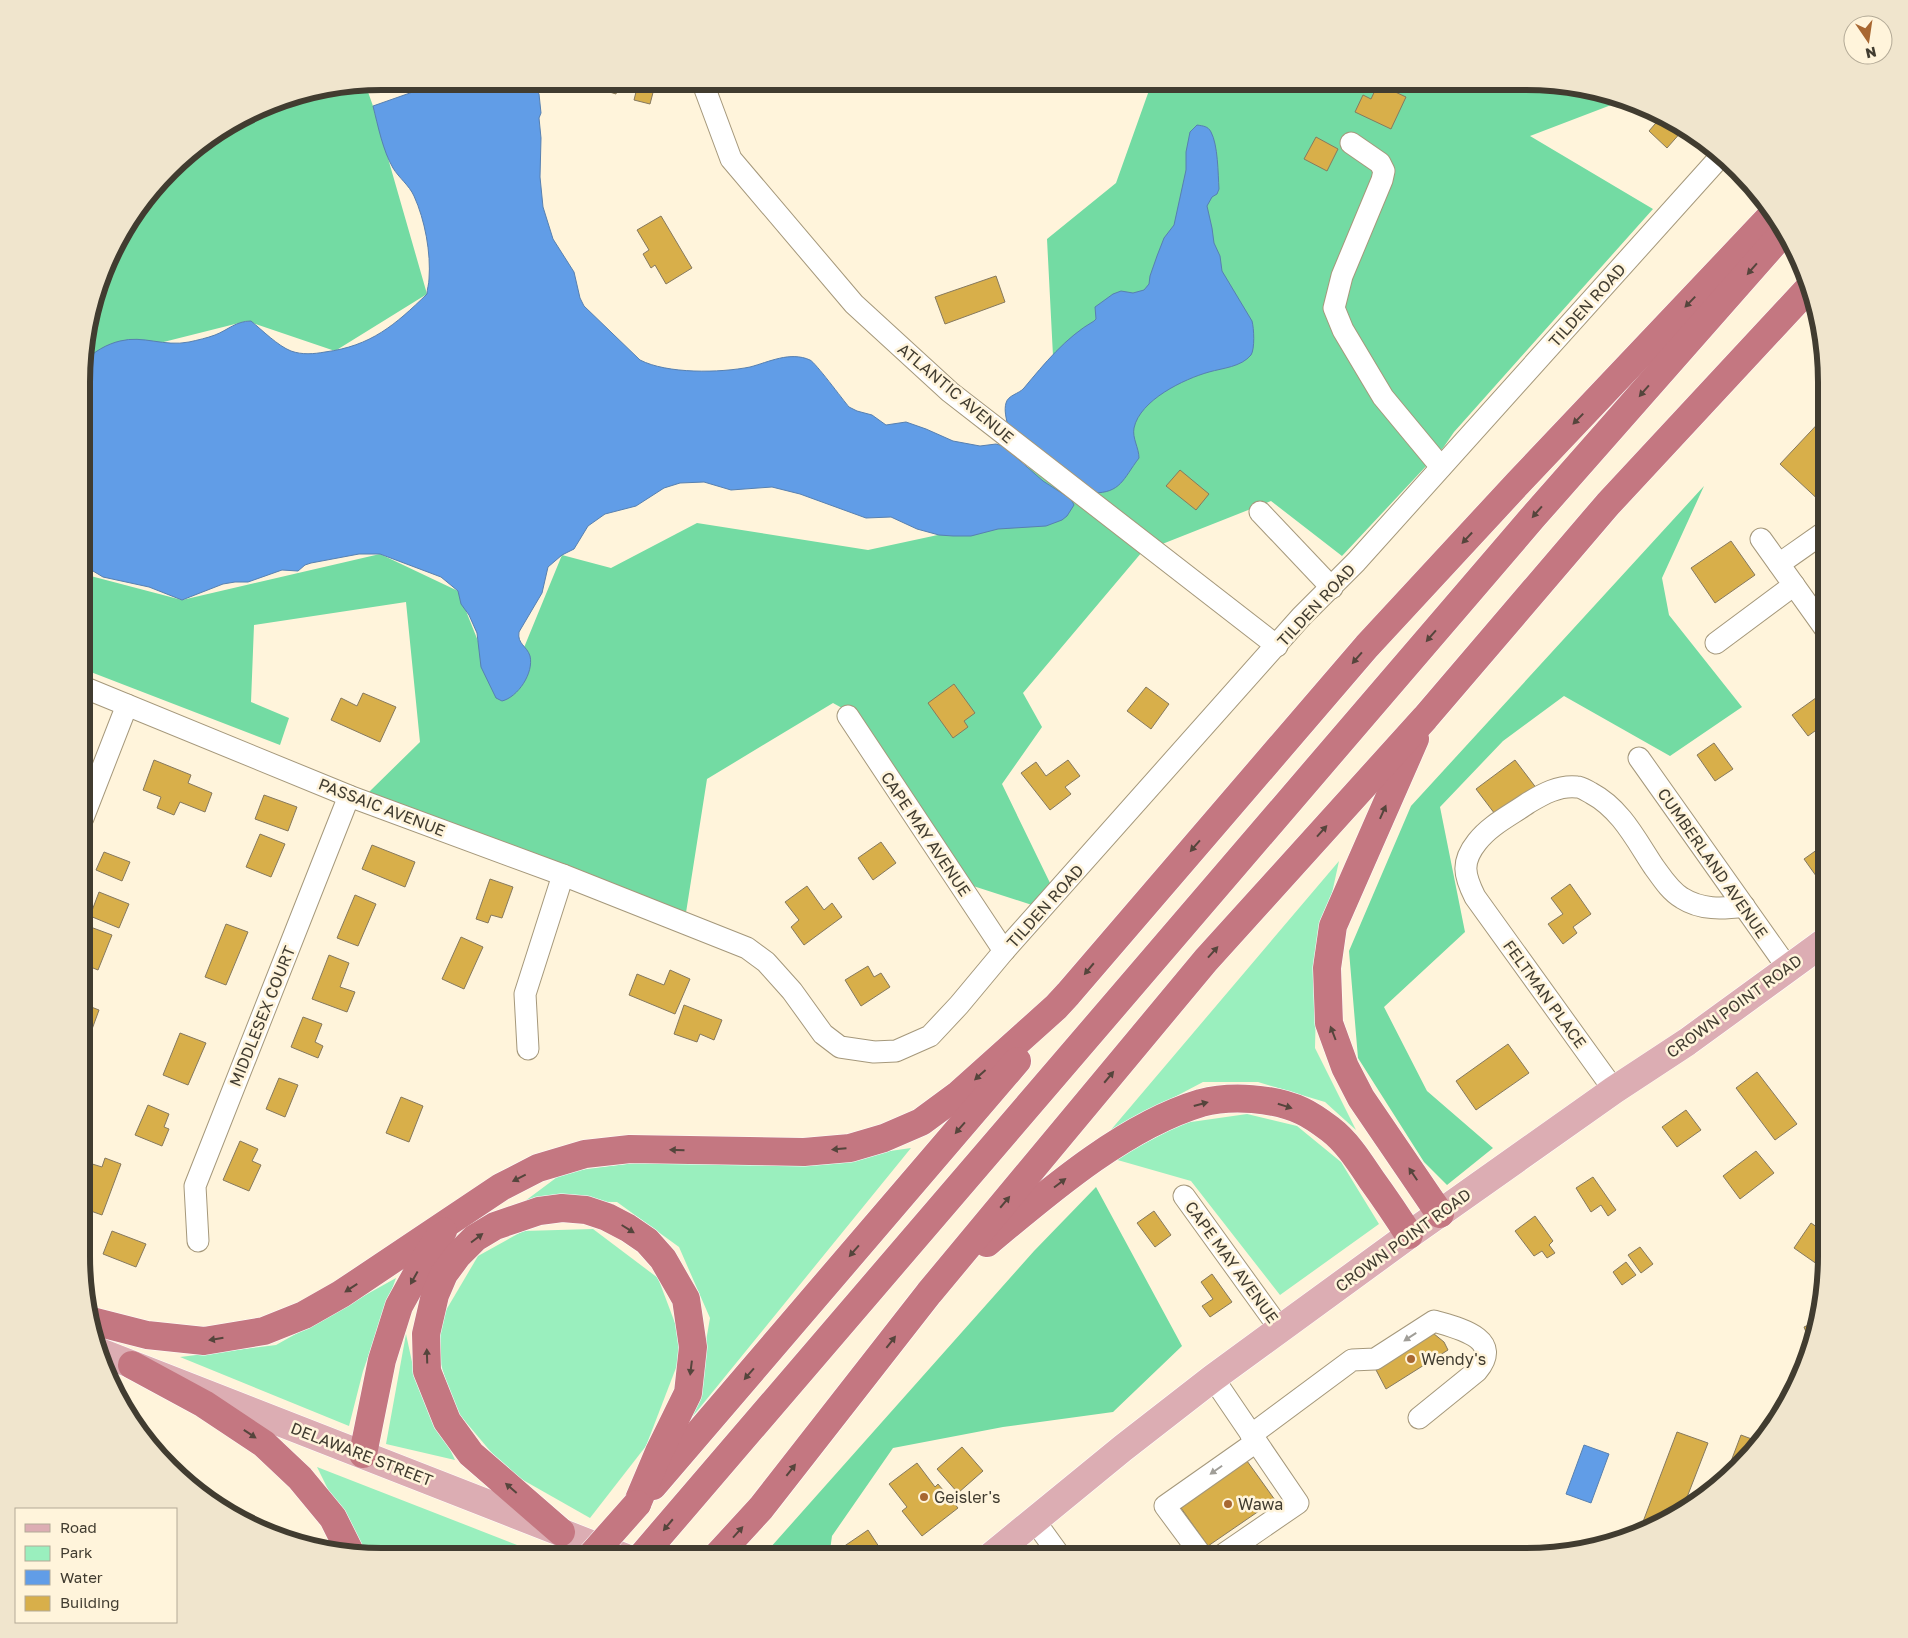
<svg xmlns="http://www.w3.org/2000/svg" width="1908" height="1638" viewBox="0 0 1908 1638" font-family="'Golos Text',sans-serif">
<rect width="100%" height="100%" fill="#fff4db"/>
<g fill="#9aefbe">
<polygon points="1339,861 1317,962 1315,1048 1356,1130 1325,1102 1258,1082 1203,1082 1110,1131"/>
<polygon points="1247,1114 1297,1126 1341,1162 1379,1224 1280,1295 1191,1181 1114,1159 1184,1123"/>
<polygon points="911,1148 693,1416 710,1318 679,1247 617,1202 525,1201 564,1172 666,1159 813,1162"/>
<polygon points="593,1229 658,1278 684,1347 646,1446 590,1518 507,1471 454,1408 432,1334 478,1256 523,1231"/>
<polygon points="396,1278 363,1371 349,1426 180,1357 276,1345"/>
<polygon points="406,1334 415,1376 455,1460 386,1444"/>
<polygon points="317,1467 548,1557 382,1557 359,1552"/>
</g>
<g fill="#73dba3">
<polygon points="1152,82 1546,82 1615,98 1619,102 1530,136 1653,209 1454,432 1443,448 1342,556 1271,501 1142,552 1023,693 1042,727 1002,784 1050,883 1032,905 967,884 860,718 833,703 707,779 685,919 369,792 420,742 406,602 254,625 251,702 289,718 280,745 83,669 83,574 182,600 380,554 458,591 502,701 562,555 611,568 697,523 868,550 1073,506 1015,474 1039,462 1005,411 1053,356 1047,239 1116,183"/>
<polygon points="362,85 368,92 373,106 427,294 335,351 247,321 84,362 84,342 121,232 184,156 285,97"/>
<polygon points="1704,486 1662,578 1669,615 1742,707 1670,756 1564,696 1503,741 1440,807 1465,932 1384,1007 1427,1091 1493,1148 1447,1185 1424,1162 1358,1058 1349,951 1411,806"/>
<polygon points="1096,1187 1182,1346 1113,1412 1003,1427 893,1448 832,1536 829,1557 762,1557 1034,1251"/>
</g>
<g fill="#619de7" stroke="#5780b0">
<polygon points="382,81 400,81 368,92 358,85"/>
<path d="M425,81H531L539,94L541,113L539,118L541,138L540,177L543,207L553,239L574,272L580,298L584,306L640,360C667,374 720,373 750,367C769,362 790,351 810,360C815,362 843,400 849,407L857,411L872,415L886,425L906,422L926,429L953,441L980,446L996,444L1003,446L1043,481L1071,499L1074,505L1067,516L1062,520L1046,526L998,529L971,536H953L939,535L917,529L891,517L866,518L800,494L772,487L731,490L704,482L680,483L664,488L636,506L605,514L588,526L574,549L562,555L548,567L542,593L519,632C517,644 527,646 530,656C534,673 518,697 502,701L496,698L481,667L477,633L469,615L461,604L458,591L441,577L380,554H359L311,563L305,565L298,571L282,570L248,582H235L223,584L182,600L149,587L103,577L83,565L84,362C93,352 107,344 120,341C143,335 164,347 189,342C198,340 207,338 215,335C228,330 236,321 251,321C262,330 278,346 291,351C302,355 314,354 325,352C371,346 395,325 427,294C427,289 429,284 429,279C431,253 425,220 414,196C409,185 399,178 393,168C383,151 378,126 373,106L427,87Z"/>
<path d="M1197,125C1203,126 1208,126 1211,132C1218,145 1218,173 1219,189L1217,194L1212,197L1207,206L1212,228L1214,243L1220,256L1222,271L1252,321C1254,328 1255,349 1251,355C1241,367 1223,368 1209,372C1184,379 1140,400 1134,428C1132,438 1139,448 1139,458C1123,479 1121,493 1093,493L1008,426C1006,418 1004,410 1006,403C1008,395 1019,394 1024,388C1044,364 1066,337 1094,321L1096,319L1095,307L1113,294L1121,291L1133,293L1144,290L1149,284L1150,276L1157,256L1164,238L1174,225L1186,170V152L1190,132Z"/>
<polygon points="1584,1445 1609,1454 1591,1503 1566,1494"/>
</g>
<g fill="#d8af4a" stroke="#86795e">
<polygon points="605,81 656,81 650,104 634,100 637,88 619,83 616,94 603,90"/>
<polygon points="1378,84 1406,97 1391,129 1355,112 1363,95 1371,99"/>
<polygon points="1661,117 1682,131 1667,148 1649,131"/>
<polygon points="1316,137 1338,149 1327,171 1304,159"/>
<polygon points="661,216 692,268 666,284 655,265 651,268 643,254 649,250 637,230"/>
<polygon points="996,276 1005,302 945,324 935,297"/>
<polygon points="1826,415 1826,502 1824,505 1780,464"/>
<polygon points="1180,470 1209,494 1196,510 1166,486"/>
<polygon points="1731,541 1755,575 1715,603 1691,568"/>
<polygon points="954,684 975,713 964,721 968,727 953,738 928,703"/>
<polygon points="1146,687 1169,704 1151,729 1127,711"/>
<polygon points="363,693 396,707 380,742 331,720 341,698 357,706"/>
<polygon points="1820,695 1826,703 1826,723 1808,736 1792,715"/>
<polygon points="1714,743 1733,769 1715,781 1697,755"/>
<polygon points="154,760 191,775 188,783 212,793 205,812 180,802 174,815 157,808 161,797 143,790"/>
<polygon points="1068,760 1080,776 1065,787 1071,794 1050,810 1021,773 1036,762 1046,776"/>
<polygon points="1515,760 1537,789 1498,818 1476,789"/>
<polygon points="264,795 297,807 288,831 255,819"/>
<polygon points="260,834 285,844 271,877 246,867"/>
<polygon points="881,842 896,863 873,880 858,858"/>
<polygon points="372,845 415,862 405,887 362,869"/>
<polygon points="1821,847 1826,855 1826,885 1824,887 1804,859"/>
<polygon points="104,852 130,862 122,881 96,870"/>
<polygon points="490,879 513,887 502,918 491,915 488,923 476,919"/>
<polygon points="1570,884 1591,914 1573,927 1577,933 1563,944 1548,924 1563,914 1551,898"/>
<polygon points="807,886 824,910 832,903 842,917 804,945 791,927 799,920 785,902"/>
<polygon points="99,892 129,904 119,928 90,916"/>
<polygon points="355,895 376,904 358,946 337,938"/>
<polygon points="226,924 248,932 226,985 205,977"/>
<polygon points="85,925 112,935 98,970 83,964 83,931"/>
<polygon points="461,937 483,947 464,989 442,979"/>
<polygon points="329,955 349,963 340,987 355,992 347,1012 312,999"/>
<polygon points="868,966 874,977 881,973 890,987 861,1006 845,980"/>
<polygon points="670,970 690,979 675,1014 629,995 637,974 664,985"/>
<polygon points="82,997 89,999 86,1005 99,1010 91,1032 82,1029"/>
<polygon points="684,1005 722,1020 714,1040 700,1034 697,1042 674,1034"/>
<polygon points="303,1017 322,1024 315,1042 323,1046 318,1058 291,1047"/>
<polygon points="180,1033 206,1043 188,1085 163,1075"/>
<polygon points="1508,1044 1529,1073 1476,1110 1456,1081"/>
<polygon points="1757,1072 1797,1124 1775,1140 1736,1088"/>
<polygon points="279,1078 298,1085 285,1117 266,1109"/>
<polygon points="401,1097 423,1106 409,1142 386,1133"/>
<polygon points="148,1105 169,1114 164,1127 169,1129 162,1146 135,1135"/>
<polygon points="1686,1110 1701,1130 1677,1147 1662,1127"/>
<polygon points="240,1141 258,1149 252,1161 261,1165 249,1191 223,1180"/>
<polygon points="1756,1151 1774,1173 1740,1199 1723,1176"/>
<polygon points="105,1158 121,1164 102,1215 88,1210 91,1201 82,1198 82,1183 89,1163 102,1167"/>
<polygon points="1593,1177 1616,1210 1608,1216 1601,1205 1591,1212 1576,1188"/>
<polygon points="1154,1211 1171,1235 1155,1247 1137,1223"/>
<polygon points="1535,1216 1553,1241 1549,1245 1555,1253 1547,1258 1542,1251 1534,1256 1515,1231"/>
<polygon points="1811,1223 1827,1234 1827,1256 1824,1269 1794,1248"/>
<polygon points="112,1231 146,1244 136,1267 103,1254"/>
<polygon points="1640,1247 1653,1264 1641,1273 1628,1255"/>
<polygon points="1626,1262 1636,1275 1622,1285 1613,1272"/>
<polygon points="1212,1274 1232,1302 1210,1317 1202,1306 1213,1299 1201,1282"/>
<polygon points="1813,1323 1810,1342 1804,1327"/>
<polygon points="1428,1329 1444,1342 1448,1350 1386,1389 1375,1368"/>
<polygon points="1677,1432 1708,1443 1684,1505 1638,1535"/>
<polygon points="1741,1435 1757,1441 1740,1467 1730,1464"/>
<polygon points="962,1447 983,1471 958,1493 937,1469"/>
<polygon points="1247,1461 1275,1500 1208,1546 1181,1508"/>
<polygon points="917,1463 935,1487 938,1484 958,1508 922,1536 902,1511 907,1507 889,1484"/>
<polygon points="868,1530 885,1556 850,1556 843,1547"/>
</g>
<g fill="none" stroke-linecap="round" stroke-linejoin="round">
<g stroke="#a5987b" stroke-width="23">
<g id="minor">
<polyline points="702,81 731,159 854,304 950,392 1277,646"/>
<polyline points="1351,143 1380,163 1384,171 1382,180 1342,276 1334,308 1343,330 1383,397 1441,467"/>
<polyline points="1260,512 1332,588"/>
<polyline points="1761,539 1826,630"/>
<polyline points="1779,564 1826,531"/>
<polyline points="1716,643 1794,585"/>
<polyline points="83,687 349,796 563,875 747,948 766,962 792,991 823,1034 840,1047 874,1052 896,1051 930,1036 959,1005 1004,951 1301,617 1356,562 1720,157"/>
<polyline points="848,716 1004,951"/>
<polyline points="1639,758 1787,967"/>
<polyline points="83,818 127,705"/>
<polyline points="528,1049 525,994 563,875"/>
<path d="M1614,1090L1475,897C1464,875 1461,862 1477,842C1490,825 1511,815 1528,803C1543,794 1559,785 1577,787C1582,787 1587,791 1591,793C1621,809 1636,840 1654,867C1662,878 1670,891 1682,898C1701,910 1722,909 1744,906"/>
<polyline points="1184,1196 1280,1329"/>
<polyline points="198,1241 195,1186 349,796"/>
<polyline points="1213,1378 1298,1503 1221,1556"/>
<path d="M1251,1435L1352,1360L1375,1359L1434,1321C1457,1328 1505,1338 1477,1371L1419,1418"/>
<polyline points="1034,1520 1060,1556"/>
<polyline points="1202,1556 1165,1506 1256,1442"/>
</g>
</g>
<g stroke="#fff" stroke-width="29">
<g id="major">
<polyline points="100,1352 624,1557"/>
<polyline points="991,1556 1123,1448 1213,1378 1409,1235 1614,1090 1687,1042 1827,940"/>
</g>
</g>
<g stroke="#fff" stroke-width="29">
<g id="highway">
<polyline points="1415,739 1333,926 1327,968 1329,1023 1345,1067 1361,1098 1440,1214"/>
<path d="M987,1243C1048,1192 1124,1126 1201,1103C1231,1095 1274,1098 1302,1111C1311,1115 1322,1123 1330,1129C1347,1142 1359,1161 1371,1179C1384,1197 1397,1216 1409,1235"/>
<polyline points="92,1321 147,1335 204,1341 264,1331 304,1315 341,1294 501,1187 538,1168 585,1154 630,1149 804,1152 850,1148 884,1138 921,1122 959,1094 1056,1007 1068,994 1367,646 1518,483 1772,215"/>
<polyline points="132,1365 204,1404 264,1444 300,1478 333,1518 349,1550"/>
<polyline points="363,1454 382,1360 399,1306 426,1257 443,1231"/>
<polyline points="653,1486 1017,1061"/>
<polyline points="561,1532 471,1454 447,1421 427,1371 426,1334 435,1295 444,1274 458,1255 475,1238 495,1226 539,1211 562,1208 586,1210 607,1217 628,1228 647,1241 663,1259 686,1299 693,1347 688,1393 659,1452 637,1504"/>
<polyline points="641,1557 1533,517 1784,232"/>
<polyline points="716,1557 761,1508 929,1293 1206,960 1425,718 1608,504 1807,290"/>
</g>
</g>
<use href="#minor" stroke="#fff" stroke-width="21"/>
<use href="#major" stroke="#dcadb3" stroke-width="28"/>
<use href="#highway" stroke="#c47781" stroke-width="28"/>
<g stroke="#fff" stroke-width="29" stroke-linecap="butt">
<polyline id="highway-bridge" points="590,1557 637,1504"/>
</g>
<use href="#highway-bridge" stroke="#c47781" stroke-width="28"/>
</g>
<defs><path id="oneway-solid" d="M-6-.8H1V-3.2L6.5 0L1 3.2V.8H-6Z" transform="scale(1.25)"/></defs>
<g fill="#55453c">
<use href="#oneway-solid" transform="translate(1752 269) rotate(131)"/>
<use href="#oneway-solid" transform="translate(1690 302) rotate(134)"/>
<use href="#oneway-solid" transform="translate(1644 391) rotate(131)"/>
<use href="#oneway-solid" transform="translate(1578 419) rotate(134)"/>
<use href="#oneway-solid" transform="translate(1537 512) rotate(131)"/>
<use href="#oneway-solid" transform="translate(1467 538) rotate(133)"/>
<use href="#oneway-solid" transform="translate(1431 636) rotate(131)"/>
<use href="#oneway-solid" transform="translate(1357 658) rotate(131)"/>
<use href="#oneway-solid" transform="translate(1383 812) rotate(-66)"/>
<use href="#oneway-solid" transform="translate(1322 831) rotate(-48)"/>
<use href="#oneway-solid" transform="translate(1195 846) rotate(131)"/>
<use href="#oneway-solid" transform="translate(1213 952) rotate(-48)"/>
<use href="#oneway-solid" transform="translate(1089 969) rotate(130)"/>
<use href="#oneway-solid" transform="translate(1333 1033) rotate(-111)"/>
<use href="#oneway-solid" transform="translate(980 1075) rotate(138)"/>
<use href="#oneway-solid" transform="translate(1109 1077) rotate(-50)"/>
<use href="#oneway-solid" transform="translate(1201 1104) rotate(-15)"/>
<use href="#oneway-solid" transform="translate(1285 1106) rotate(17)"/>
<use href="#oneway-solid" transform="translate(960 1128) rotate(131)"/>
<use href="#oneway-solid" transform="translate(839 1149) rotate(175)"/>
<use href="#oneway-solid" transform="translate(677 1150) rotate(-179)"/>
<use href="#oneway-solid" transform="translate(1413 1174) rotate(-124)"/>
<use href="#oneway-solid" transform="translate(519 1178) rotate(153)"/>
<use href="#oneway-solid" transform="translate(1060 1183) rotate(-37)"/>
<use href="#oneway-solid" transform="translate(1005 1202) rotate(-50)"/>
<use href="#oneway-solid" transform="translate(628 1229) rotate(32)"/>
<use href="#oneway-solid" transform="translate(477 1238) rotate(-37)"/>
<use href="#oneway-solid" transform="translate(854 1251) rotate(131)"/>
<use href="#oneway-solid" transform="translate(414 1278) rotate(119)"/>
<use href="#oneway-solid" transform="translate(351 1288) rotate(147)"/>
<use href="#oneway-solid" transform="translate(216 1339) rotate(171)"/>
<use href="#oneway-solid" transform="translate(891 1342) rotate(-52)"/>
<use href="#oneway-solid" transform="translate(427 1356) rotate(-92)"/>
<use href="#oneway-solid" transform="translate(691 1368) rotate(97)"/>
<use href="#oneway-solid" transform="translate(749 1374) rotate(131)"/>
<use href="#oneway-solid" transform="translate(250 1434) rotate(34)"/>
<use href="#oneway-solid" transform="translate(791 1470) rotate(-52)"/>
<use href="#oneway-solid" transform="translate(511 1488) rotate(-139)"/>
<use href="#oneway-solid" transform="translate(668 1525) rotate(130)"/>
<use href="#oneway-solid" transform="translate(738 1532) rotate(-48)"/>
</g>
<g fill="#a09e98">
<use href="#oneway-solid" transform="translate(1410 1337) rotate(147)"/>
<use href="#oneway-solid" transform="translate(1216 1470) rotate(145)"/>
</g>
<g fill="#a86731" stroke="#fff4db" stroke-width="2">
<circle cx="1411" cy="1359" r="5"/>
<circle cx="924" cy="1497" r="5"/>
<circle cx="1228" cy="1504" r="5"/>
</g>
<g text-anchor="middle" stroke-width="5" stroke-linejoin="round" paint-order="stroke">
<g font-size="16" fill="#413c30" stroke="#fff4db">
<text transform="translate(1587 305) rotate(-48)" y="6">TILDEN ROAD</text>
<text transform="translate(956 393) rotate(40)" y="6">ATLANTIC AVENUE</text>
<text transform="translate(1316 605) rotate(-47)" y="6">TILDEN ROAD</text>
<text transform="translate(382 807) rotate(21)" y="6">PASSAIC AVENUE</text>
<text transform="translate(926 834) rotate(56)" y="6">CAPE MAY AVENUE</text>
<text transform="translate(1713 863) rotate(55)" y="6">CUMBERLAND AVENUE</text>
<text transform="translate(1045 906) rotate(-48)" y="6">TILDEN ROAD</text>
<text transform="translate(1545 994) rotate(54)" y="6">FELTMAN PLACE</text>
<text transform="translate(1734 1006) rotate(-36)" y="6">CROWN POINT ROAD</text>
<text transform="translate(262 1016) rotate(-68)" y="6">MIDDLESEX COURT</text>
<text transform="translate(1403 1240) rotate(-36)" y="6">CROWN POINT ROAD</text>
<text transform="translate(1232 1262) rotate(54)" y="6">CAPE MAY AVENUE</text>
<text transform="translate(362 1454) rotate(21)" y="6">DELAWARE STREET</text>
</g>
<g font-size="16" fill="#413c30" stroke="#fff4db" text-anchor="start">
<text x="1421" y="1365">Wendy's</text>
<text x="934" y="1503">Geisler's</text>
<text x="1238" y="1510">Wawa</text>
</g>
</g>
<path d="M0 0H1908V1638H0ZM382 90H1526A292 292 0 0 1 1818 382V1256A292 292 0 0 1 1526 1548H382A292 292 0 0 1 90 1256V382A292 292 0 0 1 382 90Z" fill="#f0e5cd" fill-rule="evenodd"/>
<path fill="none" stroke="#413c30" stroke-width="6" d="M382 90H1526A292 292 0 0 1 1818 382V1256A292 292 0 0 1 1526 1548H382A292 292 0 0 1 90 1256V382A292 292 0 0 1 382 90Z"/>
<rect x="15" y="1508" width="162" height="115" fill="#fff4db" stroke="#b3aa97"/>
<rect x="25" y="1524" width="25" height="8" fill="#dcadb3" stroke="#b3aa97"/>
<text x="60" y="1533" font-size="15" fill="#413c30">Road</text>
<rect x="25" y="1546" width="25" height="15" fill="#9aefbe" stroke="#b3aa97"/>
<text x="60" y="1558" font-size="15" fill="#413c30">Park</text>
<rect x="25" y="1570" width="25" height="15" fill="#619de7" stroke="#b3aa97"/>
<text x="60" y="1583" font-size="15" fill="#413c30">Water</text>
<rect x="25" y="1596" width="25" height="15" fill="#d8af4a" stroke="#b3aa97"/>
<text x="60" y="1608" font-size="15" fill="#413c30">Building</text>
<g transform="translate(1868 40) rotate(167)"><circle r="24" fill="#fff4db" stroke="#b3aa97"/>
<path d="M0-4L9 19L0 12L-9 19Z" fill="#a86731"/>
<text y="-8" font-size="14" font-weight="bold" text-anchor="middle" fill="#413c30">N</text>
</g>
</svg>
